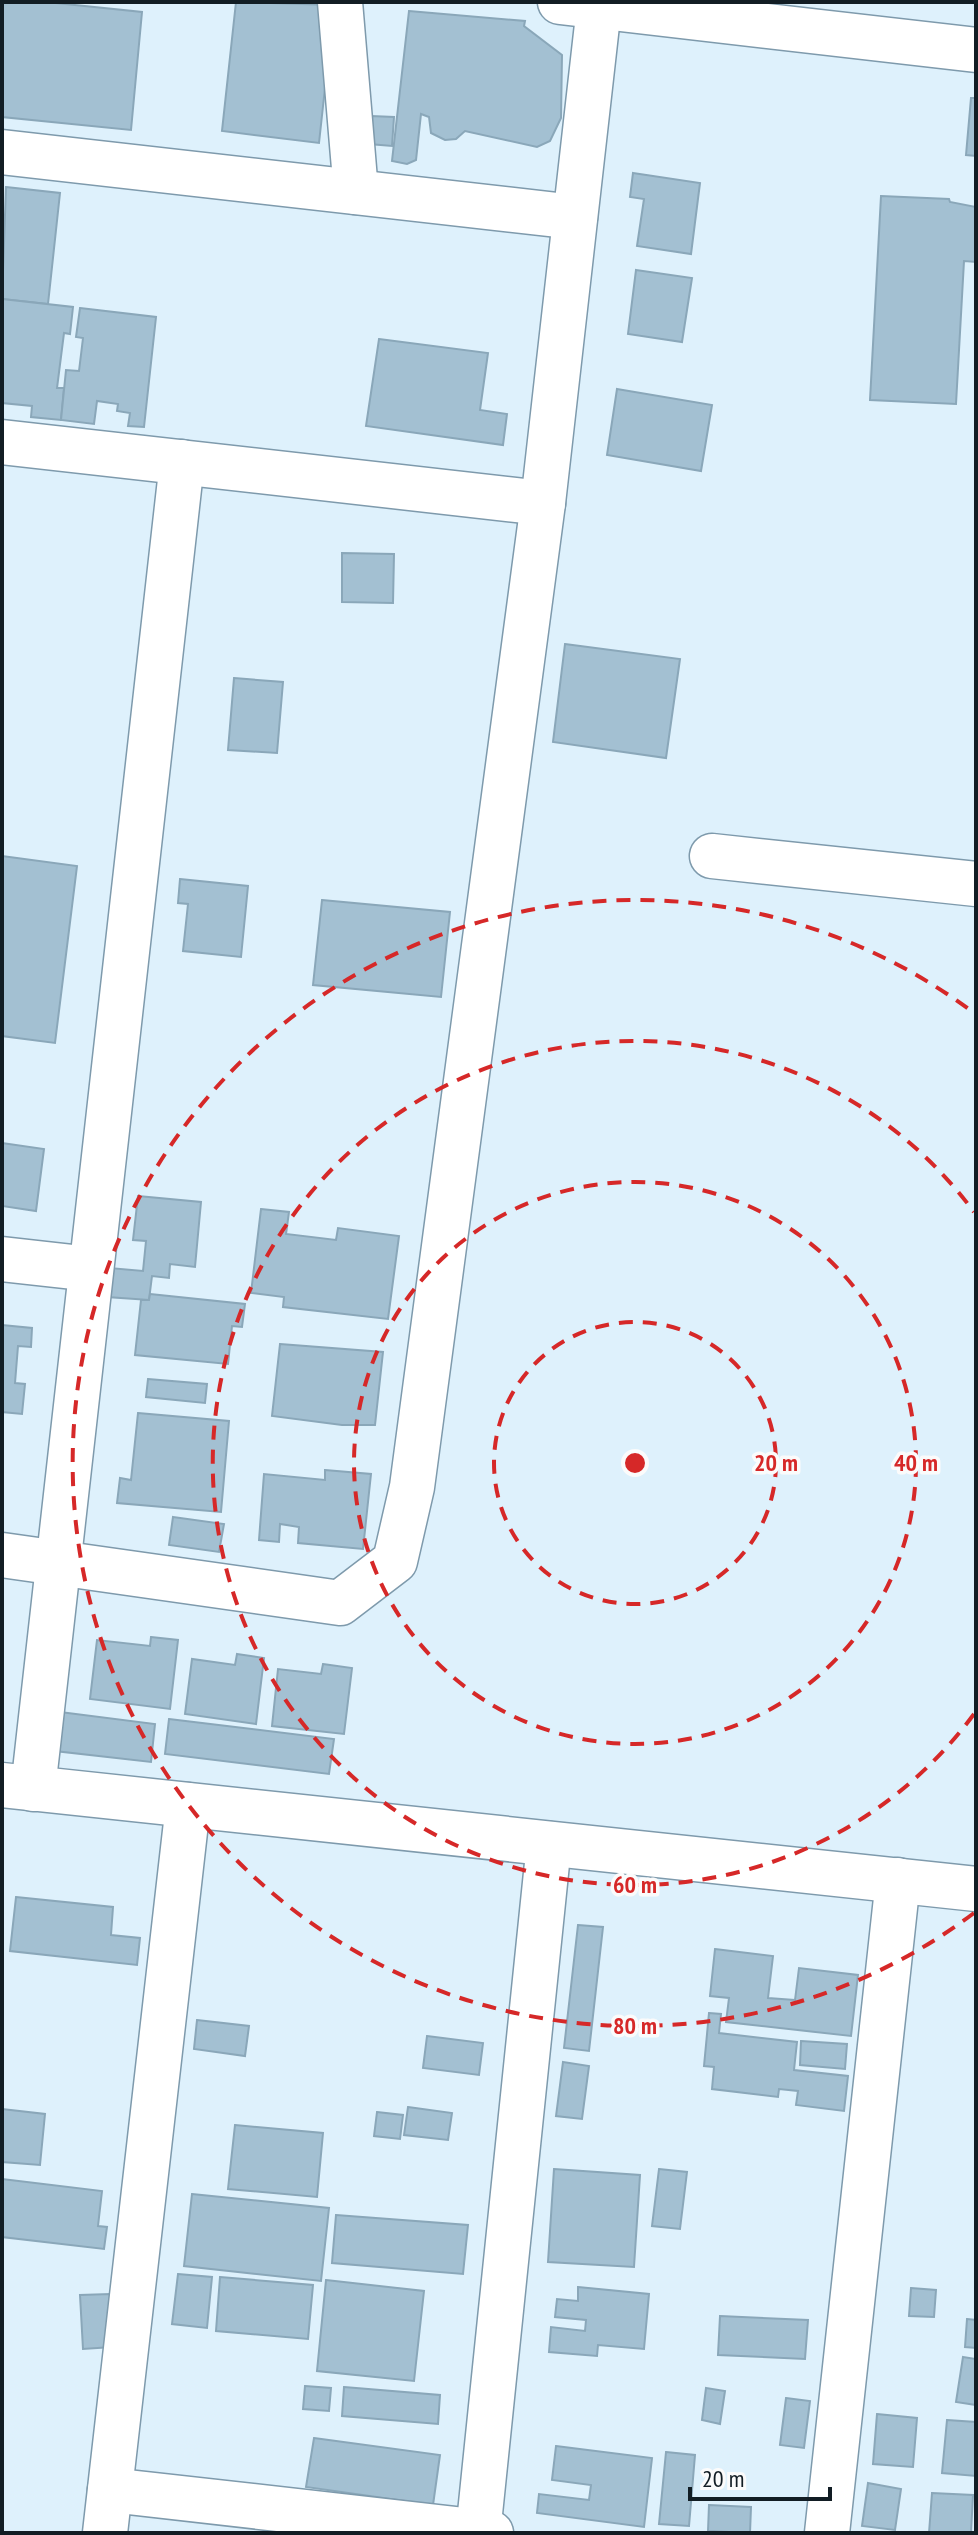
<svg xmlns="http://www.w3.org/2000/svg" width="978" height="2535" viewBox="0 0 978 2535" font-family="'PT Sans Narrow',sans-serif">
<rect width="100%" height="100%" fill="#def1fc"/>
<g fill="#a3c0d2" stroke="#8aa7b9" stroke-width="2">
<polygon points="2,2 46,2 142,12 131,130 2,117"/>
<polygon points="236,2 334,5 319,143 222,131"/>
<polygon points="409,11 525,21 524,26 562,55 561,118 550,141 537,147 465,131 456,139 445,140 431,133 429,117 421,114 416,160 407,164 392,161"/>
<polygon points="971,98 976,98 976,156 966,155"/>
<polygon points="371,116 394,117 392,146 369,144"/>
<polygon points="633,173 700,183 691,254 637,246 644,199 630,197"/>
<polygon points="6,187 60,193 48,304 2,299"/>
<polygon points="881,196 949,199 950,202 976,207 976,262 964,261 956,404 870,400"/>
<polygon points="636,270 692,278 682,342 628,334"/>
<polygon points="2,299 73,307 70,334 64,333 57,388 64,388 61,420 31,417 32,406 2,403"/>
<polygon points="80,308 156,317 144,427 128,426 130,413 117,411 118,404 97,401 94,424 61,420 66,370 79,371 83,338 76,337"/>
<polygon points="379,339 488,353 480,410 507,414 503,445 366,426"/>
<polygon points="617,389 712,405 701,471 607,455"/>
<polygon points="342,553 394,554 393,603 342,602"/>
<polygon points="565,644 680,659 666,758 553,742"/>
<polygon points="234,678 283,682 277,753 228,750"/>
<polygon points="2,856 77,866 55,1043 2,1036"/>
<polygon points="180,879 248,886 241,957 183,951 188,904 178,903"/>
<polygon points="322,900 450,912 441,997 313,985"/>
<polygon points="2,1143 44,1149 36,1211 2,1206"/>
<polygon points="138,1196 201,1202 195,1267 170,1264 169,1278 152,1276 149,1300 107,1297 110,1268 143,1271 146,1241 133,1240"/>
<polygon points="261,1209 289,1212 286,1234 336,1240 338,1228 399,1236 388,1319 283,1307 284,1297 251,1293"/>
<polygon points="150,1294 245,1304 242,1327 232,1326 228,1364 135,1355 141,1300 149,1300"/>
<polygon points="2,1325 32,1328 31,1347 18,1346 15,1383 25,1384 22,1414 2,1412"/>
<polygon points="280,1344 383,1352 375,1425 342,1425 272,1416"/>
<polygon points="148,1379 207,1384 205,1403 146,1397"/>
<polygon points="138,1413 229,1421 221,1512 117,1503 120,1478 131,1480"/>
<polygon points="325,1470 371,1474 363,1549 298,1543 299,1527 280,1524 279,1542 259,1540 264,1474 325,1480"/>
<polygon points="173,1517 224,1524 219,1552 169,1545"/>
<polygon points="151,1637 178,1640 170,1709 90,1699 97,1640 150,1646"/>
<polygon points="237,1654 264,1658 256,1724 185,1714 192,1659 235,1665"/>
<polygon points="323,1664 352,1668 344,1734 272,1726 278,1669 321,1674"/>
<polygon points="60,1712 155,1724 151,1762 55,1751"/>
<polygon points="169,1719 334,1739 329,1774 165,1754"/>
<polygon points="16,1897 113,1907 111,1935 140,1938 137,1965 10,1951"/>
<polygon points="578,1925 603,1927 589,2051 564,2048"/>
<polygon points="715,1949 773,1956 768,1998 795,2000 799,1968 858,1975 851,2036 726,2022 729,1998 710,1996"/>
<polygon points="709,2013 721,2014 719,2033 797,2042 794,2070 848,2076 844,2111 796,2105 798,2091 779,2089 778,2097 712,2089 714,2067 704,2066"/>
<polygon points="197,2020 249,2026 245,2056 194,2049"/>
<polygon points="427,2036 483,2043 479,2075 423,2068"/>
<polygon points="801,2041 847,2044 845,2069 800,2065"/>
<polygon points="563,2062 589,2066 582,2119 556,2116"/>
<polygon points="408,2107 452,2113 448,2140 404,2135"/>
<polygon points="2,2109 45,2114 40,2165 2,2162"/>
<polygon points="377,2112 403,2115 400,2139 374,2136"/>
<polygon points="235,2125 323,2133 317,2197 228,2189"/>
<polygon points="554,2169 640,2175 634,2267 548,2262"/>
<polygon points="659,2169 687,2172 680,2229 652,2226"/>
<polygon points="2,2179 102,2191 98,2226 107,2227 104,2249 2,2237"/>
<polygon points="192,2194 329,2208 321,2281 184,2266"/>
<polygon points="336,2215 468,2225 463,2274 332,2263"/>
<polygon points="178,2274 212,2277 207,2328 172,2324"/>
<polygon points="220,2277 313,2285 308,2339 216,2331"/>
<polygon points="326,2280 424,2291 414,2381 317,2371"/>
<polygon points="578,2287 649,2294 644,2349 598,2345 597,2356 549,2352 551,2327 585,2331 586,2320 555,2317 557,2299 578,2301"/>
<polygon points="911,2288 936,2290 934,2317 909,2316"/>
<polygon points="110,2294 112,2347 83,2349 80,2295"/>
<polygon points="720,2316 808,2320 805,2359 718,2355"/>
<polygon points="967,2319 976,2320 976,2348 965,2347"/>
<polygon points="963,2357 976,2359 976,2405 956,2402"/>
<polygon points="305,2386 331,2388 329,2411 303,2409"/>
<polygon points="344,2387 440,2395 438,2424 342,2416"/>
<polygon points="706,2388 725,2391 720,2424 702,2420"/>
<polygon points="786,2398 810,2401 804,2448 780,2445"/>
<polygon points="877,2414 917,2418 913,2467 873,2464"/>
<polygon points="947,2420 976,2422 976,2476 942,2473"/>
<polygon points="314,2438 440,2455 433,2505 306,2487"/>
<polygon points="556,2446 652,2458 644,2527 537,2513 539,2494 589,2500 591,2485 552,2480"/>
<polygon points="666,2452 695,2455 689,2526 659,2524"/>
<polygon points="868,2483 901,2489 895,2530 862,2526"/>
<polygon points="932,2493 973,2495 971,2533 929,2533"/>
<polygon points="709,2505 751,2507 750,2533 708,2531"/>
</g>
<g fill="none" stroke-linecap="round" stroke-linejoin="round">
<g stroke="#7e9aac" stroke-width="47">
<g id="minor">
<polyline points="340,2 356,192"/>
<polyline points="560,2 976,50"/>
<polyline points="2,152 575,217"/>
<polyline points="2,442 543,503"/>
<polyline points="712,856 976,884"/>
<polyline points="2,1259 91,1269"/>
<polyline points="2,1555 340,1603 395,1561 412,1487 543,503 599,7"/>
<polyline points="2,1785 976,1889"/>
<polyline points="33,1789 182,462"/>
<polyline points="110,2490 491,2533"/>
<polyline points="105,2533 188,1805"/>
<polyline points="478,2533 549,1844"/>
<polyline points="827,2533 898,1880"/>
</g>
</g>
<use href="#minor" stroke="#fff" stroke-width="44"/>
</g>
<g fill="none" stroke="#d62828" stroke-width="4" stroke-dasharray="14 10">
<circle cx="635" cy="1463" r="141"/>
<circle cx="635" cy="1463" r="281"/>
<path d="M974 1714A422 422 0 1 1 974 1212"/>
<path d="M974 1913A563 563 0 1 1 974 1013"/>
</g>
<circle cx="635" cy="1463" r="12" fill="#d62828" stroke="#fbfbfb" stroke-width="4"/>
<g font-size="24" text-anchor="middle" font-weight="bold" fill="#d62828" stroke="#fbfbfb" stroke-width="7" stroke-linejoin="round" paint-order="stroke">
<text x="776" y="1471">20 m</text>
<text x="916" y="1471">40 m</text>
<text x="635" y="1893">60 m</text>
<text x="635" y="2034">80 m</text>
</g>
<rect width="978" height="2535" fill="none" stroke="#121d24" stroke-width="8"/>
<path d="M690 2487v12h140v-12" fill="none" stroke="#121d24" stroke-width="4"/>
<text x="702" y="2487" font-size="24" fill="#121d24" stroke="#fbfbfb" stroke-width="6" paint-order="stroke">20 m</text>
</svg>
